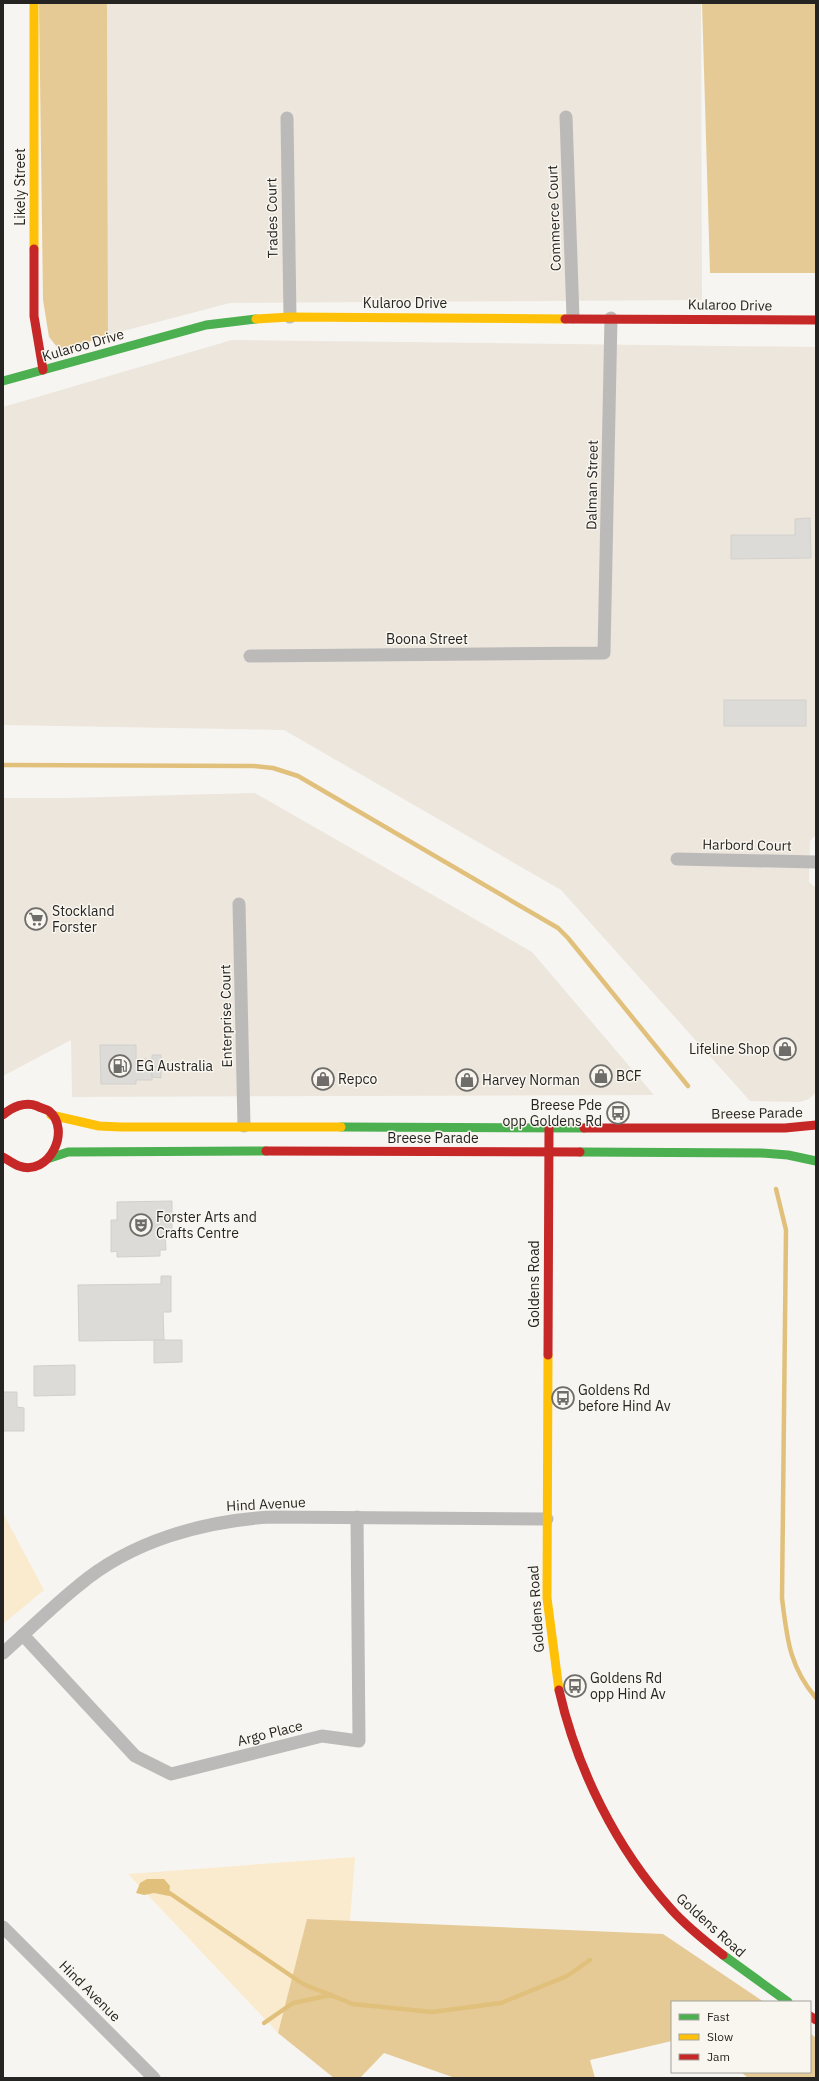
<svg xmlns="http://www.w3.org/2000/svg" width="819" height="2081" viewBox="0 0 819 2081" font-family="'IBM Plex Sans',sans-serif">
<rect width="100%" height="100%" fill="#f7f5f1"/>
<g fill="#ece6dd">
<polygon points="107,3 701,3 702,300 230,303 108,335"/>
<polygon points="232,340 816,347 816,835 810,841 809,882 816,888 816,1092 809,1099 800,1102 750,1101 561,890 284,730 3,725 3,407"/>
<polygon points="255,793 532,952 654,1095 72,1097 71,1040 3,1076 3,798 65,798"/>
</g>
<g fill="#faebce">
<polygon points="3,1513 44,1590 3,1624"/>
<polygon points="355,1857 350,1921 307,1919 278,2033 128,1874"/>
</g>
<g fill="#e5ca95">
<polygon points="39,3 107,3 108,335 61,352 49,337 43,300"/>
<polygon points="702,3 816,3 816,273 710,273"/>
<polygon points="307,1919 663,1934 764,2002 672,2002 672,2041 590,2060 595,2078 455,2078 384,2053 360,2078 334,2078 278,2033"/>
<polygon points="810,2033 816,2038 816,2078 748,2078 741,2072 810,2072"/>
</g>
<polygon fill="#e1c07c" points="147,1879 164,1879 170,1886 169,1896 154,1893 144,1895 136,1893 140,1883"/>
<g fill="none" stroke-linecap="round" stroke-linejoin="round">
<g stroke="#e1c07c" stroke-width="4.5">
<polyline points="3,765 253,766 273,768 298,776 558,928 568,938 688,1086"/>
<path d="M776,1189L786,1230L782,1598C787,1638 789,1666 816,1698"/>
<polyline points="165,1890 303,1984 353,2004 432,2012 501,2003 567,1976 590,1960"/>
<polyline points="264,2023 293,2003 331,1995"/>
</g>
</g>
<g fill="#dddbd8" stroke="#d2d0cd">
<polygon points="810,518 811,558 731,559 731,535 795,535 795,519"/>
<rect x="724" y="700" width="82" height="26"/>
<polygon points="100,1045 136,1045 136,1059 152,1059 152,1080 136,1080 136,1084 101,1084"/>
<polygon points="152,1055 161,1055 161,1078 152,1077"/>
<polygon points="172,1201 172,1230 165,1230 166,1250 160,1250 160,1256 117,1257 117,1251 111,1252 111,1220 117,1220 117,1202"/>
<polygon points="161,1276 171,1276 171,1312 163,1312 164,1340 79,1341 78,1285 161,1284"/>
<polygon points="154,1340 182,1340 182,1362 154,1363"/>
<polygon points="75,1365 75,1395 34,1396 34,1366"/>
<polygon points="3,1392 17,1392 17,1407 24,1408 24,1431 3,1431"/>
</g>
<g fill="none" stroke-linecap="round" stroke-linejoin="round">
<g stroke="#bcbab9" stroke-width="13">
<polyline points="566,117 573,317"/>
<polyline points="287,118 290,317"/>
<polyline points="250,656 604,653 611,318"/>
<polyline points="677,859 816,862"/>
<polyline points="239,904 244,1126"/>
<polyline points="23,1635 135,1756 171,1774 322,1736 359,1741 357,1517"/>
<path d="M3,1653C28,1631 52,1607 78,1586C131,1541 203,1521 271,1517L547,1519"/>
<polyline points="3,1927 154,2078"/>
</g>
<g stroke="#4caf50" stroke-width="9">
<polyline points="3,381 206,325 256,319"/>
<polyline points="341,1127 584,1128"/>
<polyline points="580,1152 761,1153 788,1155 816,1161"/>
<polyline points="50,1158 68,1152 266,1151"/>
<polyline points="723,1955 788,2002"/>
</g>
<g stroke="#ffc107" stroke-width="9">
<polyline points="34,3 34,249"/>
<polyline points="256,319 290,317 565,319"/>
<polyline points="51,1115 99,1126 121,1127 341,1127"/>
<polyline points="548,1355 547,1598 559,1690"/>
</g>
<g stroke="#c62828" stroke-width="9">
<polyline points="34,249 34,316 43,370"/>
<polyline points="565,319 816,320"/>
<path d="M3,1115C12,1107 25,1101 37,1106C40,1108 46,1109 49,1111C72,1130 49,1177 19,1166C14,1164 8,1160 3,1157"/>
<polyline points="584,1128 785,1128 816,1125"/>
<polyline points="266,1151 580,1152"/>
<polyline points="548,1355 549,1127"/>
<path d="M559,1690C577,1769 616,1848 671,1909C686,1926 705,1941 723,1955"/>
<polyline points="810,2016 816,2020"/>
</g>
</g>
<defs>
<g id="supermarket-ring" transform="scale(1.15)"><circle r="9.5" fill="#f9f6ef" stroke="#6e6d6a" stroke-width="1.5"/><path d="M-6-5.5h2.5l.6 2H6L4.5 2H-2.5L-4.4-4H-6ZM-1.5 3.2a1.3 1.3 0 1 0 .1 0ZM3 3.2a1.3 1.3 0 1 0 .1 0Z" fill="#6e6d6a"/></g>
<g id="shop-ring" transform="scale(1.15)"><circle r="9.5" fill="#f9f6ef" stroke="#6e6d6a" stroke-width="1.5"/><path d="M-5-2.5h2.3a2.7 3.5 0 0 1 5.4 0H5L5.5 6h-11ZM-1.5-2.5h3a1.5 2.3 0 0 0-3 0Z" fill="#6e6d6a"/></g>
<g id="fuel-ring" transform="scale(1.15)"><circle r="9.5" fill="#f9f6ef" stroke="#6e6d6a" stroke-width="1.5"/><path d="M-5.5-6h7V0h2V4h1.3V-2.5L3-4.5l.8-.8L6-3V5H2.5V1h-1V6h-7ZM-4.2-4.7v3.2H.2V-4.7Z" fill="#6e6d6a"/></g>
<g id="bus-ring" transform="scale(1.15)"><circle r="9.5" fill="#f9f6ef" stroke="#6e6d6a" stroke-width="1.5"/><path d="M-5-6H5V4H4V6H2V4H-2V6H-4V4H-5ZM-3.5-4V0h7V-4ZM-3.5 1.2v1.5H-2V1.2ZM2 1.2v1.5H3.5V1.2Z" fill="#6e6d6a"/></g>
<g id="theatre-ring" transform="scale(1.15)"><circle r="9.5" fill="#f9f6ef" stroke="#6e6d6a" stroke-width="1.5"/><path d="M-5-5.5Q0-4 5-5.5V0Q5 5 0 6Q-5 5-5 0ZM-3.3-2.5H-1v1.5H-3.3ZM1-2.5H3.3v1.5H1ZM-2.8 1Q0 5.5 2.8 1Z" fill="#6e6d6a"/></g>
</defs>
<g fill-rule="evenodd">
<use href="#supermarket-ring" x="36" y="919"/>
<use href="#shop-ring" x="785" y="1049"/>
<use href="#fuel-ring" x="120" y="1066"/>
<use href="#shop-ring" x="601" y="1076"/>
<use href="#shop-ring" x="323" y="1079"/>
<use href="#shop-ring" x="467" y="1080"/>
<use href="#bus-ring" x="618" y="1113"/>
<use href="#theatre-ring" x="141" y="1225"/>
<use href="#bus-ring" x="563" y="1398"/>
<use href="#bus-ring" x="575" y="1686"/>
</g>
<g text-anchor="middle" stroke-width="3" stroke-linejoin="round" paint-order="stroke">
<g font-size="14" fill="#252422" stroke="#f9f6ef">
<text transform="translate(20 187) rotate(-90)" y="5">Likely Street</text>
<text transform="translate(272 218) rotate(-91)" y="5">Trades Court</text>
<text transform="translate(554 218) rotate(-92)" y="5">Commerce Court</text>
<text x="405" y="308">Kularoo Drive</text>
<text transform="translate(730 305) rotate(1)" y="5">Kularoo Drive</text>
<text transform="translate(83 345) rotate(-16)" y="5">Kularoo Drive</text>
<text transform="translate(592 485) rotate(-89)" y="5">Dalman Street</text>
<text x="427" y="644">Boona Street</text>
<text transform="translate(747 845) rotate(1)" y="5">Harbord Court</text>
<text transform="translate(226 1016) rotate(-91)" y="5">Enterprise Court</text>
<text transform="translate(757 1113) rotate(-1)" y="5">Breese Parade</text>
<text x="433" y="1143">Breese Parade</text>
<text transform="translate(534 1284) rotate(-90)" y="5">Goldens Road</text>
<text transform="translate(266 1504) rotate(-3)" y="5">Hind Avenue</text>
<text transform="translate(536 1609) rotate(-94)" y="5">Goldens Road</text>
<text transform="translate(270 1733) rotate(-14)" y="5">Argo Place</text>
<text transform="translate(711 1925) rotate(42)" y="5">Goldens Road</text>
<text transform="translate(90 1991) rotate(45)" y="5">Hind Avenue</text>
</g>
<g font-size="14" fill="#252422" stroke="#f9f6ef" text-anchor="start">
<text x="52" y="916">Stockland<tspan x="52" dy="16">Forster</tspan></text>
<text x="770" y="1054" text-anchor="end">Lifeline Shop</text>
<text x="136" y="1071">EG Australia</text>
<text x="616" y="1081">BCF</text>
<text x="338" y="1084">Repco</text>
<text x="482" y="1085">Harvey Norman</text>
<text x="602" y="1110" text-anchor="end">Breese Pde<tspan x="602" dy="16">opp Goldens Rd</tspan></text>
<text x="156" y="1222">Forster Arts and<tspan x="156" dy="16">Crafts Centre</tspan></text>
<text x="578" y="1395">Goldens Rd<tspan x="578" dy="16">before Hind Av</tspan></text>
<text x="590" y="1683">Goldens Rd<tspan x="590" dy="16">opp Hind Av</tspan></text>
</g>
</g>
<rect width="819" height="2081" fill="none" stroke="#252422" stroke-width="8"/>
<rect x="671" y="2001" width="140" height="72" fill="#f9f6ef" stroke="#a4a29d"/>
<rect x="679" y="2014" width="20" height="6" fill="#4caf50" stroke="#a4a29d"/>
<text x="707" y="2021" font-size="12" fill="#252422">Fast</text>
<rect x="679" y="2034" width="20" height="6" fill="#ffc107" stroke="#a4a29d"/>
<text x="707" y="2041" font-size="12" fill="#252422">Slow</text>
<rect x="679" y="2054" width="20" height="6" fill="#c62828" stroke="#a4a29d"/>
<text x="707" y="2061" font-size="12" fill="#252422">Jam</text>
</svg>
